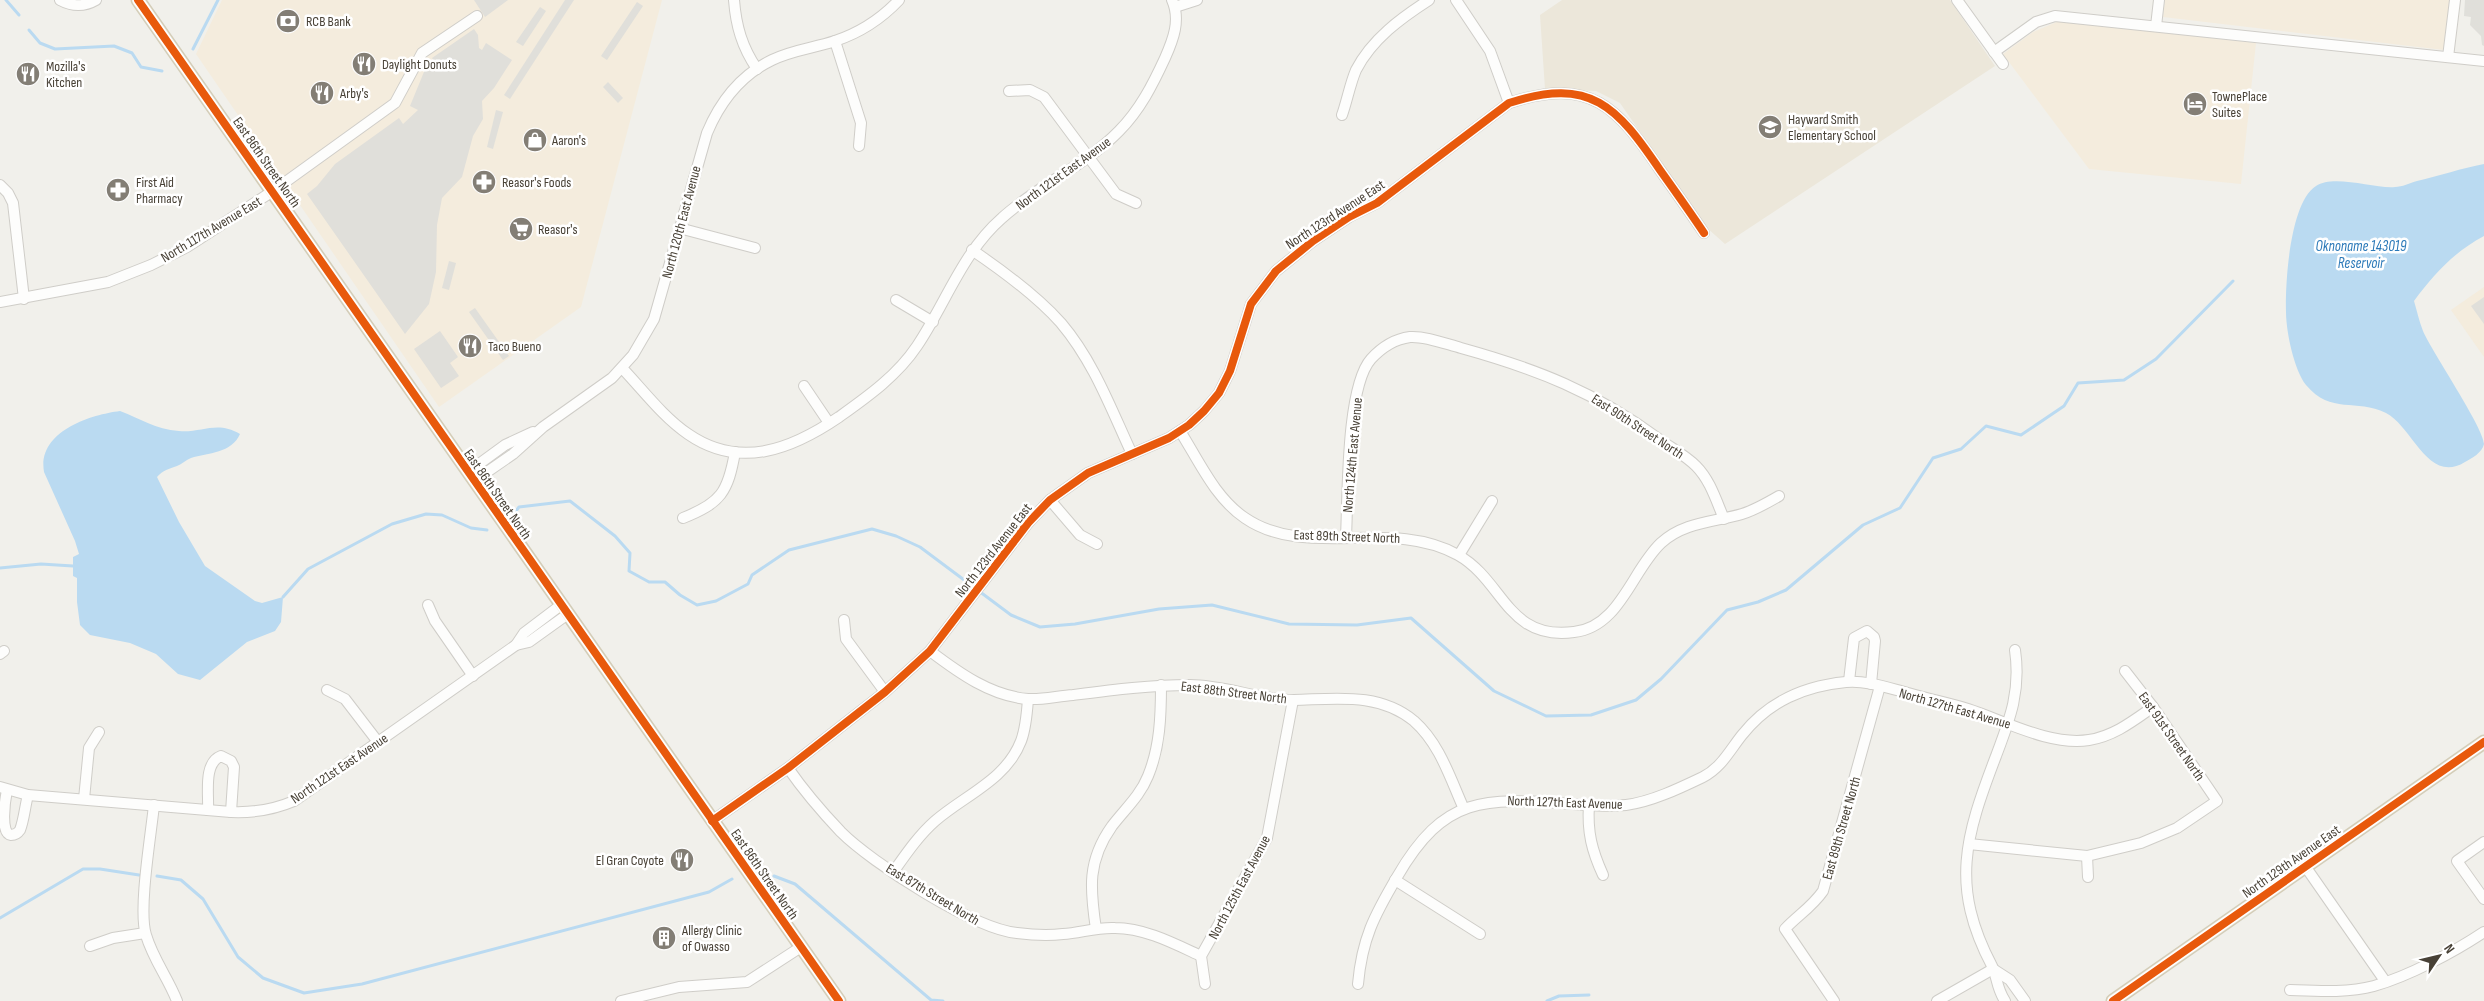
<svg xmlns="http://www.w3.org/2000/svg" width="2484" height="1001" viewBox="0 0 2484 1001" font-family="'Sofia Sans Condensed',sans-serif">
<rect width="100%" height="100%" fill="#f1f0eb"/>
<g fill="#f4ecdd">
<polygon points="222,0 662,0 581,307 439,407 196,54"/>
<polygon points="2165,0 2450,0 2444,50 2163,17"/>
<polygon points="2059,21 2256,43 2241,184 2089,169 2003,54 2033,32"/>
<polygon points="2484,287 2484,357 2451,310"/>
</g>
<polygon fill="#ece7da" points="1562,0 1950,0 1995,66 1725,244 1706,227 1620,103 1596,91 1545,89 1540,15"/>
<g fill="#e0dfda">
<polygon points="474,0 508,0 485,17"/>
<polygon points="565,0 574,0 510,99 504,95"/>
<polygon points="2465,0 2484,0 2484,46 2482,45 2481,36 2470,25 2471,17 2464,16"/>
<polygon points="637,2 643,6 607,60 601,56"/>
<polygon points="540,7 546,11 523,46 516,42"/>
<polygon points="474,29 478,35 479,48 482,50 486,43 512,60 494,88 482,101 483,119 473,136 462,177 442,198 437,225 436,272 429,304 405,334 307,194 317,186 335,164 399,118 403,124 418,110 410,106 426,67 432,70 437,66 432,58"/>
<polygon points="608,82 623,98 618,103 603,87"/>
<polygon points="496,110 503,112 493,149 487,147"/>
<polygon points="449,261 456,263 449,290 442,288"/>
<polygon points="2484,297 2484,324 2471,306"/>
<polygon points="475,308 509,356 503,360 469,312"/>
<polygon points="440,331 458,357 450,363 459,376 441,388 414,349"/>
</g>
<g fill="#badaf1">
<path d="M2484,164V236C2454,252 2434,274 2414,301C2417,311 2419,321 2423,331C2432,352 2484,428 2484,444C2482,453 2472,458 2465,462C2428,485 2413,427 2386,413C2356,398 2331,415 2306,385C2294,370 2286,331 2286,312C2285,283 2290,202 2316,186C2334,174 2375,189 2395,187C2402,187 2410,183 2417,181C2439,176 2462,168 2484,164Z"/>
<path d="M120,411C141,419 155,429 179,431C202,433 217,420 240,434C232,453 208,453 191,458C186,460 182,464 177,466C169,469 163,470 157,477L179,522L205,566L255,601L262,603L283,597L281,622L275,631L247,642L200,680L178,674L156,654L130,643L90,635L80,625L77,602V578L73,576V557L79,554L75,541L44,472C37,432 89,415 120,411Z"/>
</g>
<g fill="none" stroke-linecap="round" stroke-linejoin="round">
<g stroke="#badaf1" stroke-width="3">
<polyline points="6,0 19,15"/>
<polyline points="29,30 40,43 55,49 114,46 132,53 141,67 162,71"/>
<polyline points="193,49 218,0"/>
<polyline points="516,511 519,507 570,501 615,536 630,553 629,571 649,582 665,582 680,595 697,605 716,601 748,584 752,575 789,550 872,529 896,536 920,547 1011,615 1040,627 1075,624 1159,609 1212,605 1289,624 1357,625 1411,618 1494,691 1546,716 1591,715 1636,700 1661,679 1727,610 1758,602 1786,590 1863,525 1900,508 1933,458 1961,449 1986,426 2021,435 2064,406 2078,383 2124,380 2156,359 2233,281"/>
<polyline points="0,568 41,564 73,566"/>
<polyline points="283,597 308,569 392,524 426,514 442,515 471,528 487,530"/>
<polyline points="157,876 181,880 203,899 238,957 263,978 304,993 362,984 709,892 732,879"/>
<polyline points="774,876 795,884 931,1000 943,1001"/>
<polyline points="0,918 83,869 100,869 139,875"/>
<polyline points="1547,1001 1559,996 1589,995"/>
</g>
<g stroke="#cfcdc8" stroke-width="12">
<g id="minor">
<path d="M60,0C73,7 84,7 96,0"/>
<path d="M734,0C736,26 742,47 757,69"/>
<polyline points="1456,0 1490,51 1509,103"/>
<polyline points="1957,0 2003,64"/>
<polyline points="1175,7 1197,0"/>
<polyline points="2156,26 2159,0"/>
<polyline points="835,41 861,123 859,146"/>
<polyline points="1994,52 2036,22 2055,16 2484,61"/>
<polyline points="2448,57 2455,0"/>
<polyline points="1009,91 1030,90 1044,97 1116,194 1136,203"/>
<path d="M1342,115C1347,101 1350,84 1356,70C1372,39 1401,18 1429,0"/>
<polyline points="0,185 8,193 13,203 24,299"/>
<polyline points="679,228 755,248"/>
<path d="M972,250C1003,271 1036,295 1061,323C1094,362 1111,409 1132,454"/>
<polyline points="896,300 933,322"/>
<polyline points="0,302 108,282 151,265 187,247 273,191 395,103 422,53 477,16"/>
<path d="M622,368C643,390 663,417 688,434C740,470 792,449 839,417C867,397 897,376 917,346C946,303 962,253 1002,218C1038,185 1085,166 1119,131C1140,110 1153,84 1165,58C1173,40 1181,20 1172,0"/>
<polyline points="804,386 829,423"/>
<path d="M1180,431C1199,461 1215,498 1245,518C1306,560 1390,517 1458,555C1504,581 1507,641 1574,632C1620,627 1632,570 1661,543C1684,522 1714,522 1742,514C1755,510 1767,503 1779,496"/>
<polyline points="468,472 505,445 533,432"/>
<path d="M474,481L513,454L543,427L612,378L633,355L654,319L707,133C720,102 741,75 772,60C792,50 814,48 835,41C859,33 882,18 899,0"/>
<polyline points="1050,500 1080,535 1097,544"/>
<path d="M683,518C721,503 728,492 735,452"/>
<path d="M1346,537C1348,498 1346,387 1371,359C1381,348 1395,339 1410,337C1426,336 1446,344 1461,348C1537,369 1595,392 1659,439C1671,448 1685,455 1696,466C1710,480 1716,500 1724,519"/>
<polyline points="1459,555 1492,501"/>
<polyline points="428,605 435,621 473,676"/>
<polyline points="844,620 846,639 885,692"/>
<polyline points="516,645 524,633 561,605"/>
<path d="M930,651C959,673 991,696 1028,699C1042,700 1058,696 1073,695C1112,690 1150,685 1190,685C1225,685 1259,700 1294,700C1336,699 1379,692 1414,721C1440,744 1450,778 1464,809"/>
<polyline points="0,654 4,651"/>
<polyline points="1849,681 1854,638 1867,631 1874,637 1875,641 1871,684"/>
<polyline points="327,690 345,699 378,742"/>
<path d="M788,768C804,791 822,812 841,832C872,863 974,929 1017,933C1032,935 1048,936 1063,934C1080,933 1097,927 1115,928C1145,928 1175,944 1201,956"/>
<path d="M0,787L28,795L231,812C254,813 273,810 294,801L516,645L529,642L568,614"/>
<path d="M7,790C5,800 0,834 11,835C15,835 18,833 20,830C24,820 25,806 28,795"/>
<polyline points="84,799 89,748 99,732"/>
<path d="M154,805C151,835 138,910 146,935C153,959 168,978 177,1001"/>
<path d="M1589,805C1587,832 1592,851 1603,875"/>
<path d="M208,810C209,794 203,763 221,756L231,761L234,767L231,812"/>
<path d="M712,821L788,768L885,692L930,651L1028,523L1050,500L1088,473L1169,438L1189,425L1204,411L1219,393L1230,371L1251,304L1276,271L1313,241L1349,217L1377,203L1509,103C1591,76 1617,107 1660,170C1675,191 1690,212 1704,233"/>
<polyline points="2484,842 2457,861 2484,899"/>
<polyline points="1969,844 2087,856 2141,843 2177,828 2217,801 2153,707 2125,671"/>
<polyline points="2087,856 2088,877"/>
<polyline points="2305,866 2385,981"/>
<path d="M894,871C906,854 919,835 935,821C965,795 1006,780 1021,741C1026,728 1027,713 1028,699"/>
<polyline points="1395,880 1480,934"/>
<path d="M1096,929C1090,889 1087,861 1112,826C1125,809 1140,796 1148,776C1160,747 1161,716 1161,685"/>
<polyline points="90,946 113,938 145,933"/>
<polyline points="1993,969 2010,980 2025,1001"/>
<polyline points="1205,984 1201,956 1267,838 1293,700"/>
<path d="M1358,984C1362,939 1374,916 1397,877C1445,794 1485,798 1573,804C1590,805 1608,807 1626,805C1651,802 1680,788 1703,777C1721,768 1730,750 1742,735C1769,701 1804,686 1846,682C1866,680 1888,688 1908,693C1928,699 1949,703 1968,709C2005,721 2050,746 2089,740C2114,736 2133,721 2153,707"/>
<path d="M2290,990C2317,991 2348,993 2374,986C2409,976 2454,952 2484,932"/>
<polyline points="621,1001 679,987 747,982 801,947"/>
<path d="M1834,1001L1785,929C1797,916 1812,907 1823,891L1880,686"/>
<polyline points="1937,1001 1993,969"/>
<path d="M2005,1001C1996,987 1998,979 1992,966C1950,886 1965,837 1996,756C2010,719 2021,691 2015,650"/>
</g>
</g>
<g stroke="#d4cdb8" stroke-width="15">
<g id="major">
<polyline points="138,0 839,1001"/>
<polyline points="2113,1001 2484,742"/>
</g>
</g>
<use href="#minor" stroke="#fdfdfc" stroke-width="10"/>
<use href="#major" stroke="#f1eee4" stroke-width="12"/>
<g stroke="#fff" stroke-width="11">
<g id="cycleway">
<polyline points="138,0 839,1001"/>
<path d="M712,821L788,768L885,692L930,651L1028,523L1050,500L1088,473L1169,438L1189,425L1204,411L1219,393L1230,371L1251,304L1276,271L1313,241L1349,217L1377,203L1509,103C1591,76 1617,107 1660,170C1675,191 1690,212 1704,233"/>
<polyline points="2113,1001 2484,742"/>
</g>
</g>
<use href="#cycleway" stroke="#e8590c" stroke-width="8"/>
</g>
<defs>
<g id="bank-disc" transform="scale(1.25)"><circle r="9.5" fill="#837e75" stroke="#fff"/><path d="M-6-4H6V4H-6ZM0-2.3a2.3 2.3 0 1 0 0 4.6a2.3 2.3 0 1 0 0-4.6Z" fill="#fff"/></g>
<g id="restaurant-disc" transform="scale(1.25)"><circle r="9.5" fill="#837e75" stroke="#fff"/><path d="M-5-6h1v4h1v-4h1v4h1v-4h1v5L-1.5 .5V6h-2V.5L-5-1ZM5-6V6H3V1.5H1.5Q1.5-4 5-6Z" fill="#fff"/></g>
<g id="hotel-disc" transform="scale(1.25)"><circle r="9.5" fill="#837e75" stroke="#fff"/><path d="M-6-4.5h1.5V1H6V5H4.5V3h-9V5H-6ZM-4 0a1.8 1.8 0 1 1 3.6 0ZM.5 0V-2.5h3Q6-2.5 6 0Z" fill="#fff"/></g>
<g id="school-disc" transform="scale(1.25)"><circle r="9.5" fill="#837e75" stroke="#fff"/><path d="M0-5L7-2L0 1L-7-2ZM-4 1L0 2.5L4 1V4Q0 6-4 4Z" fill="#fff"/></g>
<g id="shop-disc" transform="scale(1.25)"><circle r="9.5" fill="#837e75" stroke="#fff"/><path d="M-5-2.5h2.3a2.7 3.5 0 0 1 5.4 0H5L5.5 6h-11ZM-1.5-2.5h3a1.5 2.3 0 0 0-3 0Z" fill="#fff"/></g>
<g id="pharmacy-disc" transform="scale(1.25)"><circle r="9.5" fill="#837e75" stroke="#fff"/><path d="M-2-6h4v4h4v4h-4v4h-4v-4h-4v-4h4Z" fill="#fff"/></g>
<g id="supermarket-disc" transform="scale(1.25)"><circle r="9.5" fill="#837e75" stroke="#fff"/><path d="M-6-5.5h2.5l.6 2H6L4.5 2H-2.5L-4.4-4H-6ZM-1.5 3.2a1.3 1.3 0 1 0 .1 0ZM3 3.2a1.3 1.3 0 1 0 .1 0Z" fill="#fff"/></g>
<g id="building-disc" transform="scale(1.25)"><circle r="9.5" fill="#837e75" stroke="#fff"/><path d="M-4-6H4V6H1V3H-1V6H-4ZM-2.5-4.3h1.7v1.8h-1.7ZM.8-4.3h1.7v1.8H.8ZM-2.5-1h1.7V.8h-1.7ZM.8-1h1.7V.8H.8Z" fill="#fff"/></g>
</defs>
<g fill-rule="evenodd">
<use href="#bank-disc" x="288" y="21"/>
<use href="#restaurant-disc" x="364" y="64"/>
<use href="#restaurant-disc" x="28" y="74"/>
<use href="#restaurant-disc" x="322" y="93"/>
<use href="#hotel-disc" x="2195" y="104"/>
<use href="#school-disc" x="1770" y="127"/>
<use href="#shop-disc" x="535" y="140"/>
<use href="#pharmacy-disc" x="484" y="182"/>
<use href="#pharmacy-disc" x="118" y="190"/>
<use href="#supermarket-disc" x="521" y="229"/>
<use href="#restaurant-disc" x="470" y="346"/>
<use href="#restaurant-disc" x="682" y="860"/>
<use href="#building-disc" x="664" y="938"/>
</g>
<g text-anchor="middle" stroke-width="5" stroke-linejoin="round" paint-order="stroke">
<g font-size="14" fill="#484136" stroke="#fff" text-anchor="start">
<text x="306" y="26">RCB Bank</text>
<text x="382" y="69">Daylight Donuts</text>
<text x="46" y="71">Mozilla's<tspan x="46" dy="16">Kitchen</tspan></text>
<text x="340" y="98">Arby's</text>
<text x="2212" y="101">TownePlace<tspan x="2212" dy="16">Suites</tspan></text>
<text x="1788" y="124">Hayward Smith<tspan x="1788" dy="16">Elementary School</tspan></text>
<text x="552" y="145">Aaron's</text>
<text x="136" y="187">First Aid<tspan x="136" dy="16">Pharmacy</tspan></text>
<text x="502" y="187">Reasor's Foods</text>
<text x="538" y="234">Reasor's</text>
<text x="488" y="351">Taco Bueno</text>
<text x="664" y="865" text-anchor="end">El Gran Coyote</text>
<text x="682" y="935">Allergy Clinic<tspan x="682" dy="16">of Owasso</tspan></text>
</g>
<g font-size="14" fill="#484136" stroke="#fff">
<text transform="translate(267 162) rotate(55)" y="5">East 86th Street North</text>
<text transform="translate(1063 173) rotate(-36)" y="5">North 121st East Avenue</text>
<text transform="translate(1335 214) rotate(-33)" y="5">North 123rd Avenue East</text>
<text transform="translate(681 222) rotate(-75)" y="5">North 120th East Avenue</text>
<text transform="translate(211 229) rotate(-31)" y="5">North 117th Avenue East</text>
<text transform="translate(1638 426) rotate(33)" y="5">East 90th Street North</text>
<text transform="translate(1352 455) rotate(-85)" y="5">North 124th East Avenue</text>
<text transform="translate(498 494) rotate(55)" y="5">East 86th Street North</text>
<text transform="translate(1347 536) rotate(2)" y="5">East 89th Street North</text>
<text transform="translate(993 550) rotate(-52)" y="5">North 123rd Avenue East</text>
<text transform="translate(1234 692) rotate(7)" y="5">East 88th Street North</text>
<text transform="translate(1955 708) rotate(16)" y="5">North 127th East Avenue</text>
<text transform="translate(2172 736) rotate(55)" y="5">East 91st Street North</text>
<text transform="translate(339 768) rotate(-34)" y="5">North 121st East Avenue</text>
<text transform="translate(1565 802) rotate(2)" y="5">North 127th East Avenue</text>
<text transform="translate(1841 828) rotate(-74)" y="5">East 89th Street North</text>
<text transform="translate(2291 861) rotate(-35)" y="5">North 129th Avenue East</text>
<text transform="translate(765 874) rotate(55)" y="5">East 86th Street North</text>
<text transform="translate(1239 887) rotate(-62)" y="5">North 125th East Avenue</text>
<text transform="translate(933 894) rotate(31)" y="5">East 87th Street North</text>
</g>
<g font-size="15" font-style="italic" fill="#2b79b8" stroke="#fff">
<text x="2361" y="251">Oknoname 143019<tspan x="2361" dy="17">Reservoir</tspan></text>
</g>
</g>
<g transform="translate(2439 956) rotate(55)" stroke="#ffffff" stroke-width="4" paint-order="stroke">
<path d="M0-4L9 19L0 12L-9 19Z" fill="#484136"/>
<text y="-8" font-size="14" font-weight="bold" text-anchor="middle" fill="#484136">N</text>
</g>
</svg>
